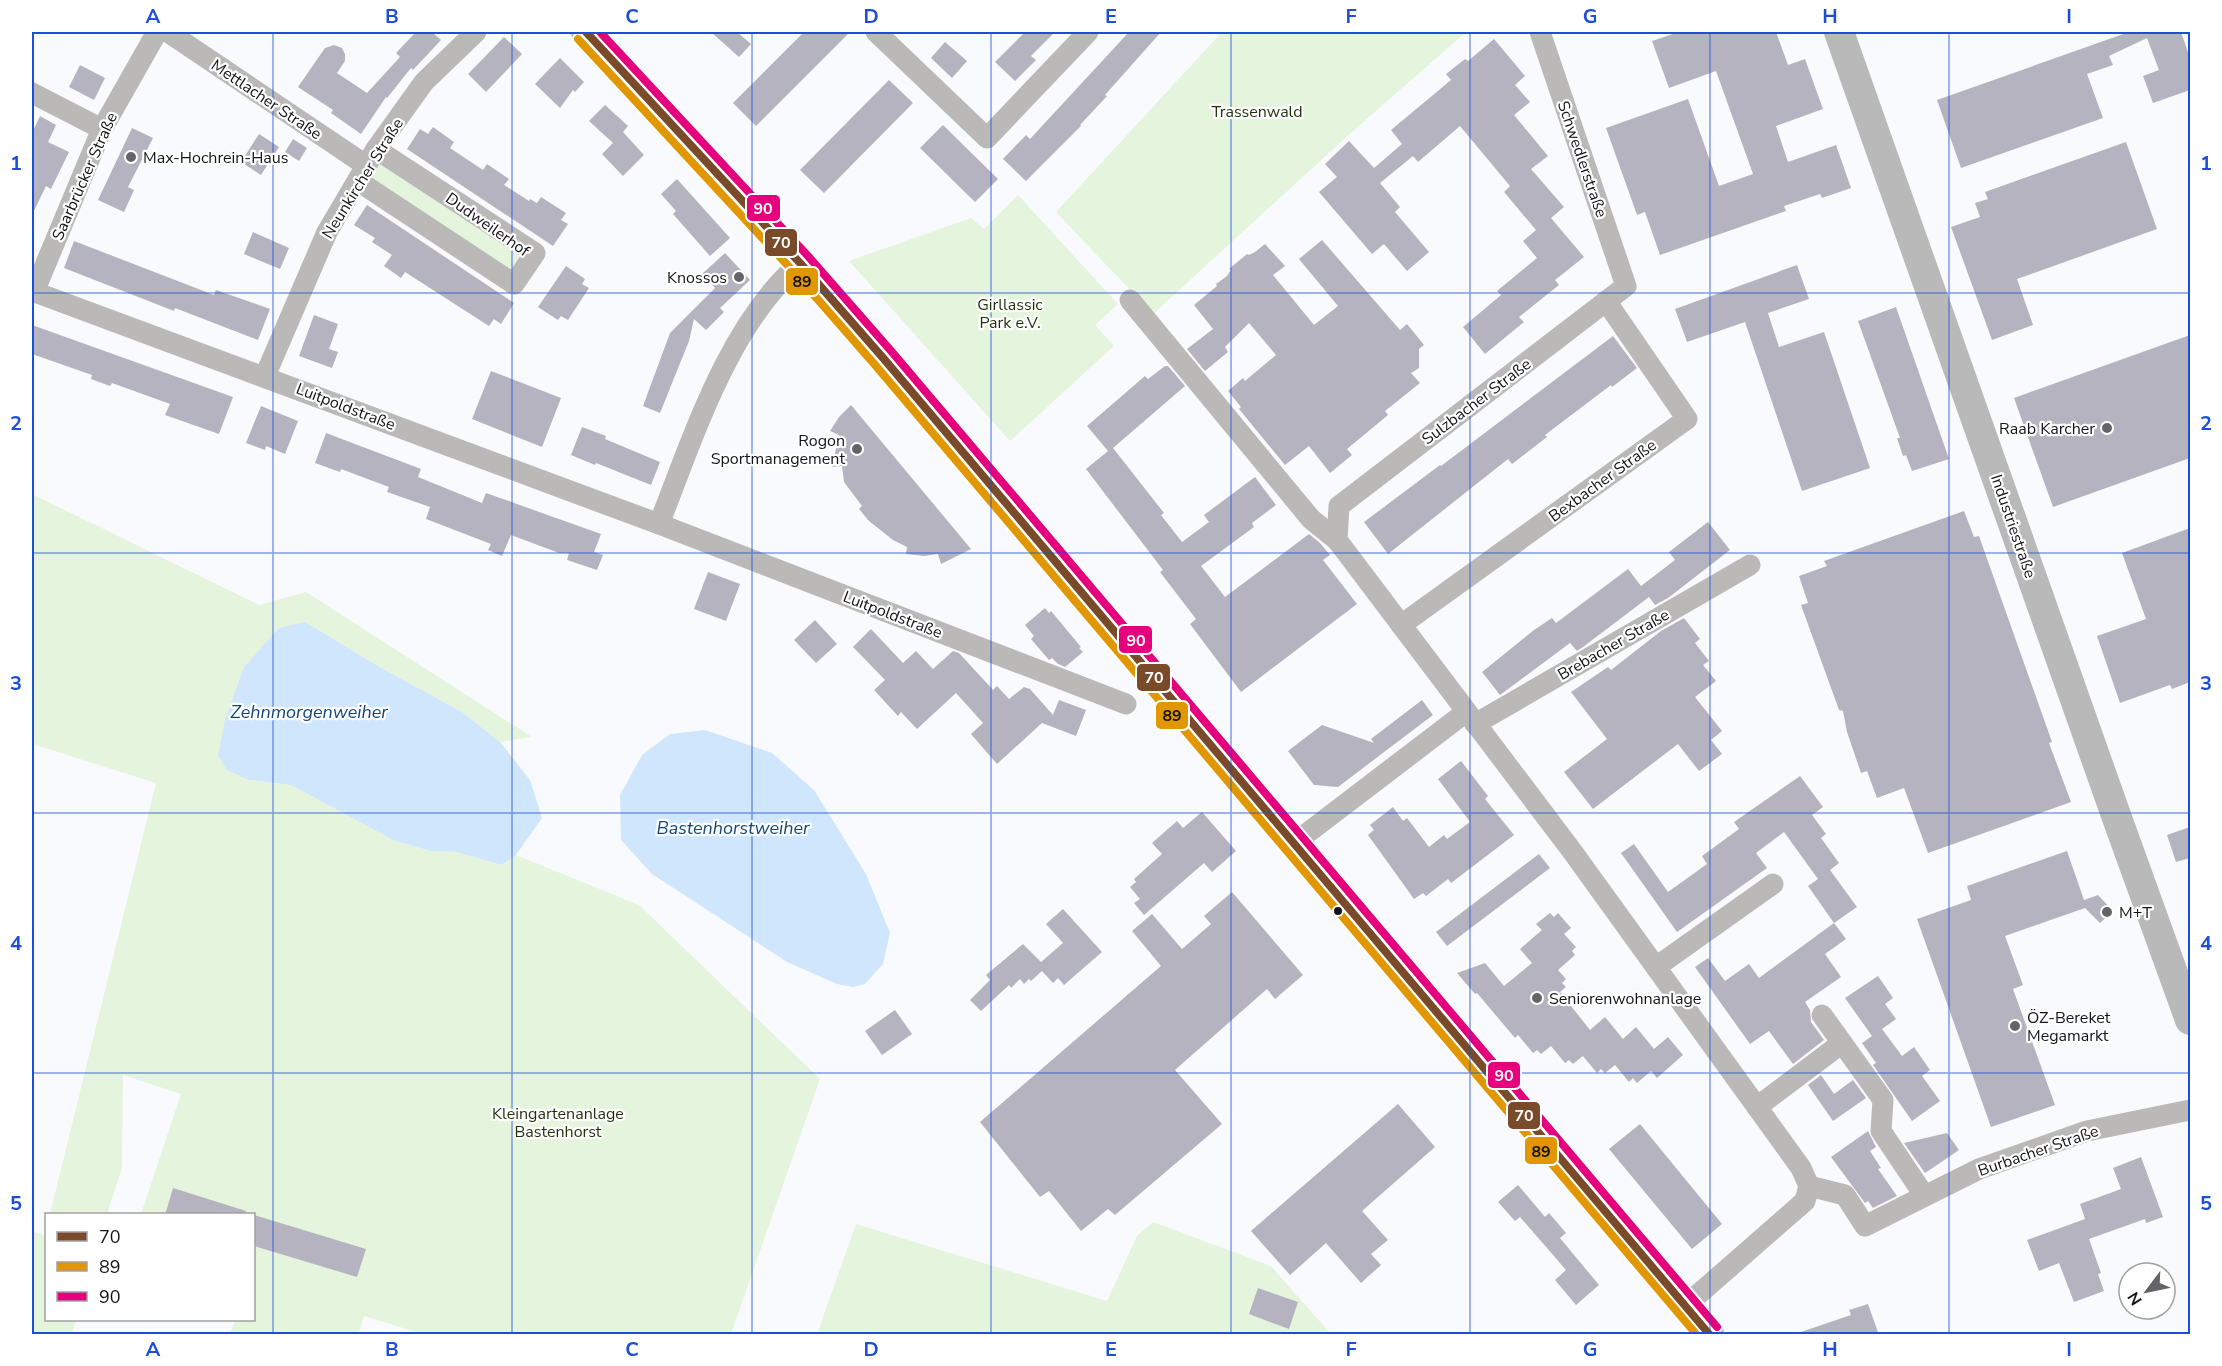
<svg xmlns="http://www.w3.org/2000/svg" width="2222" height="1366" viewBox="0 0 2222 1366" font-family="'Nunito Sans',sans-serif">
<rect width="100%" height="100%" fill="#f9fafd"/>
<g fill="#e5f4dd">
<polygon points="1222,32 1466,32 1354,130 1153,314 1056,212"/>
<polygon points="376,149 535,253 514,284 358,181"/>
<polygon points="1018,195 1118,304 1095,325 1114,346 1010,441 849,261 971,218 984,229"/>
<polygon points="32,494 259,605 306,592 532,737 500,742 462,712 376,665 304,622 249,780 291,785 395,841 431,851 456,852 502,865 516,855 639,905 820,1079 731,1334 423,1334 364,1316 359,1332 365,1334 230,1334 235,1320 254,1320 254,1214 141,1214 181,1094 123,1075 122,1168 107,1214 50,1214 156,783 32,744"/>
<polygon points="1153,1222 1271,1266 1331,1334 817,1334 856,1224 1107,1301 1137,1236"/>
<polygon points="32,1231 46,1236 46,1320 76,1320 72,1334 32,1334"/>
</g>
<g fill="#d0e6fd">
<polygon points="305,622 376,665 462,712 500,742 530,780 542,818 516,855 502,865 456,852 431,851 395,841 291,785 249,780 227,770 218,756 225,720 244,667 279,628"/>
<polygon points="705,730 772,753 814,790 866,874 890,933 883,964 865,984 853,987 837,984 787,962 652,874 621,840 620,795 642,755 670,734"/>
</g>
<g fill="#b5b3bf">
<polygon points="416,32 432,32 441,40 413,70 411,68 387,98 386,97 361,134 331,113 333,110 298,87 325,48 334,45 342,48 345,54 345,61 337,73 367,93 400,57 396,53"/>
<polygon points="711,32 737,32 751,44 739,57"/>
<polygon points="804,32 850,32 756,126 733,103"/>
<polygon points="1025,32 1055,32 1031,56 1036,60 1015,81 995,62"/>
<polygon points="1129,32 1161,32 1105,95 1107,96 1080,125 1081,126 1026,181 1003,159 1026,135 1030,139"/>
<polygon points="1679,32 1776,32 1788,65 1805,59 1823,109 1776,126 1788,162 1836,145 1851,188 1822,198 1820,194 1784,206 1786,211 1660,255 1645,212 1637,215 1606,128 1688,99 1719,186 1753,174 1716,71 1669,88 1652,41"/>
<polygon points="2129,32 2181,32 2190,58 2190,90 2153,103 2143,76 2159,70 2147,38 2109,56 2113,65 2087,74 2103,118 1961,168 1937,100"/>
<polygon points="504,37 522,54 486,92 468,74"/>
<polygon points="1494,39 1525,76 1515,85 1530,102 1514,115 1548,156 1531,169 1564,207 1551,218 1584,257 1555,280 1559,285 1519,317 1524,322 1485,354 1463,327 1501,295 1497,291 1537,258 1523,241 1536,230 1504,192 1510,186 1460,126 1418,162 1413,156 1380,183 1400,207 1395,212 1429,252 1407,271 1384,244 1372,254 1319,192 1337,177 1325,164 1349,141 1374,168 1402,144 1391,130 1451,80 1446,74 1465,59 1468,61"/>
<polygon points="945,42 967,61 952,78 931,58"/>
<polygon points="560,58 584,82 575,92 573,90 560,108 535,84"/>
<polygon points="80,65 105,78 94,100 69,87"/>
<polygon points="889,80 913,103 824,193 800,170"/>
<polygon points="605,105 628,126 623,132 644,155 623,176 602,154 613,143 589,121"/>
<polygon points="40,116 56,125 48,142 69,152 51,189 46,186 32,215 32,133"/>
<polygon points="943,125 998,179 975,202 920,148"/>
<polygon points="433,127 454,142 450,148 483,170 487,164 509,179 504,185 529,201 530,199 537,203 541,197 566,213 561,220 568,224 553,246 407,149 420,129 428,134"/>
<polygon points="132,128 153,138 128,187 134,190 124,212 98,200"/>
<polygon points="259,134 279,147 261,175 241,162"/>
<polygon points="293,139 307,148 299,161 285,152"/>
<polygon points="2126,142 2157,229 2017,279 2033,325 1992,340 1951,227 1980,217 1975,203 1988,199 1985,192"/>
<polygon points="677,179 730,238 710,256 673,214 676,211 661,194"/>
<polygon points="367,205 514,303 501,324 494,319 489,326 405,272 401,278 384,266 392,255 372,242 375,238 354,225"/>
<polygon points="253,232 289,248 280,269 244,254"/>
<polygon points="1322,240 1400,330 1407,324 1424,345 1419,349 1419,368 1411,373 1420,383 1385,411 1388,415 1347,449 1352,455 1330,473 1309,446 1285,465 1239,409 1241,407 1228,391 1243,378 1245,381 1276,355 1249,323 1225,347 1228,352 1205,371 1187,349 1213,329 1194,305 1217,286 1216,284 1227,276 1231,270 1229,269 1247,254 1249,255 1255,252 1265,244 1285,266 1273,275 1314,325 1338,306 1299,259"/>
<polygon points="74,241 214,295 216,290 270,309 258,340 175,308 174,311 64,268"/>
<polygon points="725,253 750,280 720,308 724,312 706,330 694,319 689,341 660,413 643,406 670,333 715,288 702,274"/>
<polygon points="1797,265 1809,299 1768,313 1779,347 1824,332 1870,468 1802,491 1745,322 1687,342 1675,309"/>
<polygon points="566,266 585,279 582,284 589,288 568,320 561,316 558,320 538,307"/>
<polygon points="1896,307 1949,459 1912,471 1906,455 1903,456 1897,438 1900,438 1858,321"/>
<polygon points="314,315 338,324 329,349 338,352 332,368 299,356"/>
<polygon points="32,325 233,397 219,434 165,415 170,404 112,383 110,386 91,379 92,375 32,354"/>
<polygon points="2190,335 2190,458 2053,507 2014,398"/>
<polygon points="1613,336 1637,368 1612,387 1611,385 1545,435 1547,437 1512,464 1508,459 1388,554 1364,522 1440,465 1441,466"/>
<polygon points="1165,366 1168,366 1185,386 1113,448 1164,513 1161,515 1182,542 1209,522 1204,515 1255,477 1276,505 1252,523 1254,527 1201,566 1225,597 1309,534 1320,543 1330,555 1323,560 1357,604 1241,692 1190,624 1196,619 1160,572 1163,570 1086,469 1108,451 1087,426 1145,376 1148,379"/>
<polygon points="491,371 561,398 542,447 472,419"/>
<polygon points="851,405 971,549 941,564 938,554 924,556 906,554 907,547 893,540 869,521 859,509 862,506 844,482 842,466 832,467 839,435 830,431 839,417"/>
<polygon points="261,406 298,421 285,454 266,446 265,450 246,443"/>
<polygon points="582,427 606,436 605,439 660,462 651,485 596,463 595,465 571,455"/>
<polygon points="326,433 421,469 418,477 482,503 486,493 601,534 594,552 603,555 597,570 567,560 569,553 559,553 511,535 502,556 488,550 491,544 426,519 430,507 387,492 389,487 341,469 340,472 315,463"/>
<polygon points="1964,511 1974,537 1979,536 2052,742 2049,743 2071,802 1928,853 1904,788 1877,798 1867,771 1861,773 1847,732 1843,711 1839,710 1801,605 1808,603 1799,576 1827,566 1824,561"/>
<polygon points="1708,522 1730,550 1668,598 1655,605 1649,597 1583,647 1577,651 1570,643 1500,695 1482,672 1534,630 1552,618 1556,623 1628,569 1641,586 1675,560 1669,552"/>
<polygon points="2190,528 2190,682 2172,689 2170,685 2120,703 2097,636 2146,619 2122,553"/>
<polygon points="708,572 740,584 726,621 694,609"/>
<polygon points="1045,608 1049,613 1051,611 1081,647 1079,648 1083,652 1065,667 1058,664 1052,658 1049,660 1031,639 1034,636 1025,625"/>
<polygon points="1684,618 1700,639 1695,643 1709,661 1703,665 1716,681 1695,697 1722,731 1711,740 1722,754 1699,771 1678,744 1593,809 1564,772 1607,739 1571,692 1608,667 1611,670 1661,631"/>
<polygon points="815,620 837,644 816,663 794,640"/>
<polygon points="871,629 903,663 916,651 933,669 953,651 959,653 993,690 997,686 1009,699 1024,687 1030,689 1053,715 1059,700 1086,710 1076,736 1042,723 997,764 971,734 983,723 956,693 917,729 901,712 898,716 874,690 885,680 853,647"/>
<polygon points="1422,700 1433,715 1338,787 1314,785 1288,751 1322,725 1374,743 1371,739"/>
<polygon points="1461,761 1488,796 1485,799 1514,835 1451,883 1448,879 1426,896 1423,893 1414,899 1368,835 1374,830 1370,825 1393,807 1403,821 1407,818 1429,847 1444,835 1447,839 1470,822 1438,779"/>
<polygon points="1800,776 1823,807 1812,815 1826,834 1821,838 1839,863 1830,870 1857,907 1834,923 1808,886 1818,879 1784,832 1756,853 1767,868 1677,932 1621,853 1634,844 1668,892 1707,864 1702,856 1739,829 1734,822"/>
<polygon points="1202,812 1236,851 1212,872 1204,863 1144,915 1134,903 1140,899 1130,887 1136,882 1134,879 1162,854 1152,843 1177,821 1183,828"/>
<polygon points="2190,827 2190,858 2176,862 2167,835"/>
<polygon points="2067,851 2084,900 2098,895 2113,911 2100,923 2085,908 2005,936 2023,985 2013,989 2055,1105 1991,1127 1917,919 1971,900 1967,886"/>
<polygon points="1539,854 1550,868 1447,946 1436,932"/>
<polygon points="1232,892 1303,975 1275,999 1267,989 1175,1070 1222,1124 1115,1215 1108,1209 1081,1231 1049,1191 1040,1197 980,1122 1161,966 1132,931 1152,914 1182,949 1211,924 1204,916"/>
<polygon points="1063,909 1102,952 1064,985 1058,978 1053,983 1042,971 1031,981 1029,979 1024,984 1020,979 1011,988 1009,985 981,1011 970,1000 990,980 986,975 1023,944 1041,962 1063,943 1046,924"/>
<polygon points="1550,913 1554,917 1558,913 1571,928 1564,934 1576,947 1572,951 1575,955 1558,970 1566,979 1562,983 1566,987 1560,992 1590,1030 1605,1017 1623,1039 1636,1027 1654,1049 1668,1037 1683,1055 1657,1078 1651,1071 1637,1083 1633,1078 1629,1082 1615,1065 1605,1073 1601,1069 1597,1073 1583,1056 1573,1064 1569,1060 1565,1063 1551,1046 1541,1054 1537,1050 1533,1053 1518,1035 1515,1038 1477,993 1475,994 1457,973 1485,963 1504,986 1532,963 1520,949 1542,930 1536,924"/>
<polygon points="1834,923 1846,939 1825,954 1841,977 1805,1002 1810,1010 1811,1022 1824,1040 1793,1064 1769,1031 1750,1044 1695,967 1708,958 1725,981 1749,964 1759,978"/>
<polygon points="1878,976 1893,998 1885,1004 1896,1019 1882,1029 1902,1056 1914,1047 1930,1070 1922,1076 1940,1101 1912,1121 1873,1065 1876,1063 1862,1043 1872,1036 1845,998"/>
<polygon points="895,1010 912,1034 882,1055 865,1031"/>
<polygon points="1821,1075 1834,1094 1853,1080 1866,1098 1833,1121 1808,1085"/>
<polygon points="1398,1104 1435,1147 1362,1211 1388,1240 1371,1254 1381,1265 1361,1283 1326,1243 1290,1275 1251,1231"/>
<polygon points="1640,1124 1722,1224 1692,1249 1609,1149"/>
<polygon points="1868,1131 1876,1147 1870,1151 1881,1168 1878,1169 1897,1196 1873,1208 1868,1201 1865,1203 1831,1157"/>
<polygon points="1947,1133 1959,1150 1925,1173 1904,1143"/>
<polygon points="2141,1157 2163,1217 2146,1223 2145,1219 2089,1239 2101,1273 2098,1274 2104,1291 2074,1302 2059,1263 2039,1271 2027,1240 2085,1219 2080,1204 2121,1189 2113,1168"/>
<polygon points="1518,1185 1545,1217 1549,1213 1566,1233 1560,1238 1599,1285 1576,1305 1555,1280 1566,1270 1520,1217 1515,1221 1498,1202"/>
<polygon points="173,1188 246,1211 245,1215 165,1215"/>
<polygon points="254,1215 366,1249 357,1277 254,1246"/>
<polygon points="1258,1288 1298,1302 1289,1329 1249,1314"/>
<polygon points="1868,1304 1879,1335 1802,1335 1801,1332 1851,1315 1849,1310"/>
</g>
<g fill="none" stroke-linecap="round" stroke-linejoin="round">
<g stroke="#bab9b8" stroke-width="21">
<polyline points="168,32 367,166"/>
<polyline points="876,32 987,138 1088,32"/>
<polyline points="1540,32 1626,286 1339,506 1337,540 1572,851 1801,1168 1809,1186 1805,1201 1685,1306"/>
<polyline points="32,93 102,129"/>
<polyline points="358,181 514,284 535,253 376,149"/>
<polyline points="32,291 659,524 1126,704"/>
<polyline points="34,292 102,129 157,32"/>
<polyline points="1130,300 1311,519 1337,540"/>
<polyline points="265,376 327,232 376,149 424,82 476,32"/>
<path d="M659,524C693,438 728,325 800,263"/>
<polyline points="1401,625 1687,419 1606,301"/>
<polyline points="1475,724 1750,565"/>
<polyline points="1293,844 1466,712"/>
<polyline points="1656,967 1773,884"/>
<polyline points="1822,1015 1883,1100 1881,1131 1924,1195"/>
<polyline points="1757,1107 1842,1043"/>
<polyline points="1809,1186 1845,1195 1865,1226 1979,1169 2087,1131 2190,1110"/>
</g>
<g stroke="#b8b9b8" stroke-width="30">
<polyline points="586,32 800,263 884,359 1709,1334"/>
<polyline points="1839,32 2117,818 2190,1020"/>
</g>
<g stroke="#fff" stroke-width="12">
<polyline id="bus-1" points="586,32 800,263 884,359 1709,1334"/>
</g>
<g stroke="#fff" stroke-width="12">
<polyline id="bus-2" points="578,39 792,270 876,366 1696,1334"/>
</g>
<g stroke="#fff" stroke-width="12">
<polyline id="bus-3" points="600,32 808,256 892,352 1717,1327"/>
</g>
<use href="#bus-1" stroke="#7a4b2a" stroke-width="8"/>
<use href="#bus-2" stroke="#e09702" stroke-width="8"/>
<use href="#bus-3" stroke="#e5007d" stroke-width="8"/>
</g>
<path fill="none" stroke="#1d4ed8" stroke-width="1.5" stroke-opacity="0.55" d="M273,32V1334M512,32V1334M752,32V1334M991,32V1334M1231,32V1334M1470,32V1334M1710,32V1334M1949,32V1334M32,293H2190M32,553H2190M32,813H2190M32,1073H2190"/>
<g fill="#646468" stroke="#fff" stroke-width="2">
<circle cx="131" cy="157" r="6"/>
<circle cx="739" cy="277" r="6"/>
<circle cx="2107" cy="428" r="6"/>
<circle cx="857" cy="449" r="6"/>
<circle cx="2107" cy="912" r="6"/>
<circle cx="1537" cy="998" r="6"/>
<circle cx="2015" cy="1026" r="6"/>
</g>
<circle fill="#131418" stroke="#fff" stroke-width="2" cx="1338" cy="911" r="5"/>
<g text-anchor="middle" stroke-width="4.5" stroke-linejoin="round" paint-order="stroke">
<g font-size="16" fill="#131418" stroke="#fff">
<text transform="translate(267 99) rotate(34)" y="6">Mettlacher Straße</text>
<text transform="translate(1583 159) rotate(71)" y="6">Schwedlerstraße</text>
<text transform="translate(84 176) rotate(-66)" y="6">Saarbrücker Straße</text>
<text transform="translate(362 178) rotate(-58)" y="6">Neunkircher Straße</text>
<text transform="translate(488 224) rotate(35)" y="6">Dudweilerhof</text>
<text transform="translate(1476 401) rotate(-37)" y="6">Sulzbacher Straße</text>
<text transform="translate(346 406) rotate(21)" y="6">Luitpoldstraße</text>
<text transform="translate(1602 480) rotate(-36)" y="6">Bexbacher Straße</text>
<text transform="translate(2014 526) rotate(71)" y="6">Industriestraße</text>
<text transform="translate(893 614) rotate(21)" y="6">Luitpoldstraße</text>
<text transform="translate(1613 644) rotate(-30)" y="6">Brebacher Straße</text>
<text transform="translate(2038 1150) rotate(-19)" y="6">Burbacher Straße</text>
</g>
<g font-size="16" fill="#1c3207" stroke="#fff">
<text x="1257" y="117">Trassenwald</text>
<text x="1010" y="310">Girllassic<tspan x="1010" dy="18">Park e.V.</tspan></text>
<text x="558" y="1119">Kleingartenanlage<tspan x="558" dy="18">Bastenhorst</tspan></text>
</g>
<g font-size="16" fill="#131418" stroke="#fff" text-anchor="start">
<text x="143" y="163">Max-Hochrein-Haus</text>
<text x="727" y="283" text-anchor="end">Knossos</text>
<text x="2095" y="434" text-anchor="end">Raab Karcher</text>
<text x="845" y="446" text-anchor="end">Rogon<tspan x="845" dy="18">Sportmanagement</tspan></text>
<text x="2119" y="918">M+T</text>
<text x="1549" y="1004">Seniorenwohnanlage</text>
<text x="2027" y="1023">ÖZ-Bereket<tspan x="2027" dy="18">Megamarkt</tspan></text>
</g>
<g font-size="18" font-style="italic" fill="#124676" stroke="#fff">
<text x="309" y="718">Zehnmorgenweiher</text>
<text x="733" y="834">Bastenhorstweiher</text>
</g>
</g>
<g stroke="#fff" stroke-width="2">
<rect x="746" y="194" width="35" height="28" rx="6" fill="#e5007d"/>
<rect x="764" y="228" width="34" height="29" rx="6" fill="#7a4b2a"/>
<rect x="785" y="267" width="34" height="29" rx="6" fill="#e09702"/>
<rect x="1118" y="625" width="35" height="29" rx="6" fill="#e5007d"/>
<rect x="1136" y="663" width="35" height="29" rx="6" fill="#7a4b2a"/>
<rect x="1155" y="701" width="34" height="29" rx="6" fill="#e09702"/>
<rect x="1487" y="1061" width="34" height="28" rx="6" fill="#e5007d"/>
<rect x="1507" y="1101" width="34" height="29" rx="6" fill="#7a4b2a"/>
<rect x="1524" y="1136" width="34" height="29" rx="6" fill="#e09702"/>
</g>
<g font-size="16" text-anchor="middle" font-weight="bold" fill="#fff">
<text x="763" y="214">90</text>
<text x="781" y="248">70</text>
<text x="1136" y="646">90</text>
<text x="1154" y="683">70</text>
<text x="1504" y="1081">90</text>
<text x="1524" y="1121">70</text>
</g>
<g font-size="16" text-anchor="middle" font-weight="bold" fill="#111">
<text x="802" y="287">89</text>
<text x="1172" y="721">89</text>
<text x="1541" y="1157">89</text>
</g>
<rect width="2222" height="1366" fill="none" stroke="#ffffff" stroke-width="66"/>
<rect x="45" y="1213" width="210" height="108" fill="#ffffff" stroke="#a1a1a3" stroke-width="1.5"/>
<rect x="57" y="1232" width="30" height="9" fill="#7a4b2a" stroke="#a1a1a3" stroke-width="1.5"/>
<text x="99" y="1243" font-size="18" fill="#131418">70</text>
<rect x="57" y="1262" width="30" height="9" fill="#e09702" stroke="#a1a1a3" stroke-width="1.5"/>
<text x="99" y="1273" font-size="18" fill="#131418">89</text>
<rect x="57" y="1292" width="30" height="9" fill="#e5007d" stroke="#a1a1a3" stroke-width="1.5"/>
<text x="99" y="1303" font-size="18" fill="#131418">90</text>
<g transform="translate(2147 1291) rotate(238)"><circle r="28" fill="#ffffff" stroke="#a1a1a3" stroke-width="1.5"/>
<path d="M0-4.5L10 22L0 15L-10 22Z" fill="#646468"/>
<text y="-9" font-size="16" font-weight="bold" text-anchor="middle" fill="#131418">N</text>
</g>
<rect x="33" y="33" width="2156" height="1300" fill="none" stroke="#1d4ed8" stroke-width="2"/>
<g font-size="20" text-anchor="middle" font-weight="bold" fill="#1d4ed8">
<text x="153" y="23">A</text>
<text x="392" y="23">B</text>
<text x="632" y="23">C</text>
<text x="871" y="23">D</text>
<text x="1111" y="23">E</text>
<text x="1351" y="23">F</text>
<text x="1590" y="23">G</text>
<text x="1830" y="23">H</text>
<text x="2069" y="23">I</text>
<text x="16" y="170">1</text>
<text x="2206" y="170">1</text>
<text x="16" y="430">2</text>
<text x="2206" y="430">2</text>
<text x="16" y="690">3</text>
<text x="2206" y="690">3</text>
<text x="16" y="950">4</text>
<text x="2206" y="950">4</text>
<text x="16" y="1210">5</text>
<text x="2206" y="1210">5</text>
<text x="153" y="1356">A</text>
<text x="392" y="1356">B</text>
<text x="632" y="1356">C</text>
<text x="871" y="1356">D</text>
<text x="1111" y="1356">E</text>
<text x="1351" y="1356">F</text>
<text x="1590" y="1356">G</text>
<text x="1830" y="1356">H</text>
<text x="2069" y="1356">I</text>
</g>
</svg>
